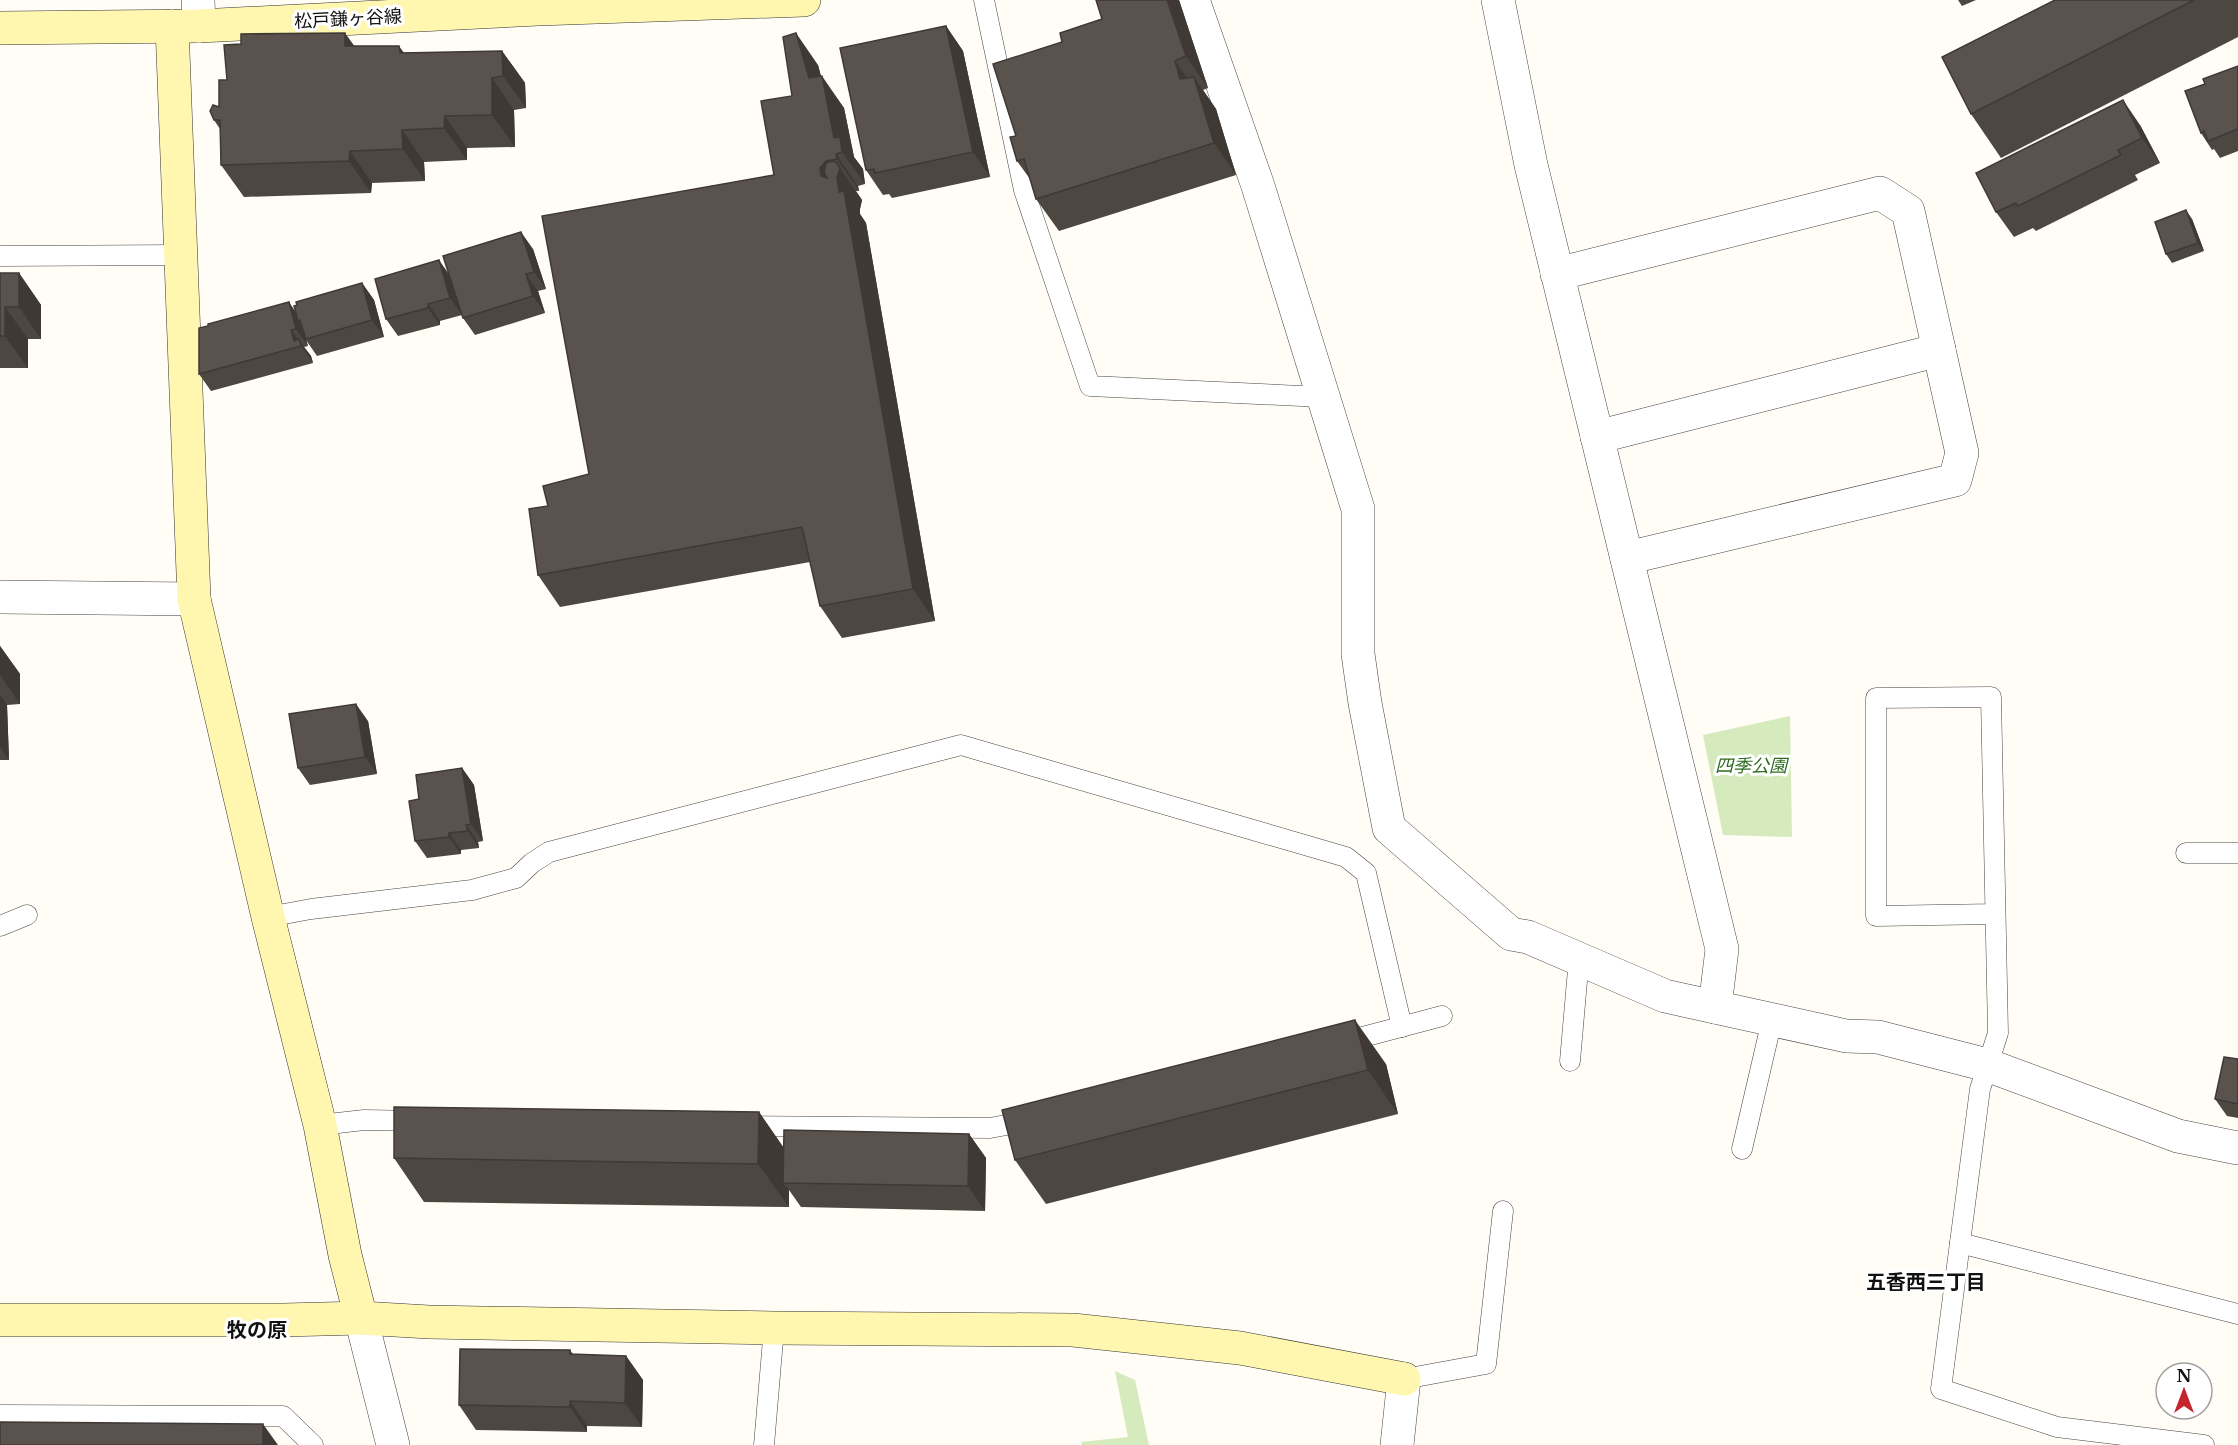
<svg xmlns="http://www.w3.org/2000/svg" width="2238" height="1445" viewBox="0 0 2238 1445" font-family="'Libre Baskerville','Noto Sans JP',serif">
<rect width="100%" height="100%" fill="#fffdf5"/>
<g fill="#d5ebbd">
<polygon points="1790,716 1792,837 1723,835 1703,735"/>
<polygon points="1115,1371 1135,1380 1149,1445 1082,1445 1081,1442 1128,1437"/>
</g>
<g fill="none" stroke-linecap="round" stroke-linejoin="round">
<g stroke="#444" stroke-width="21">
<g id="lane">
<polyline points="984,0 1024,190 1090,386 1322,397"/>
<polyline points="0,256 180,255"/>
<polyline points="2186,853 2238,853"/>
<polyline points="1995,914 1876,916 1876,698 1991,697 1998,1033 1980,1089 1941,1389 2057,1427 2204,1445"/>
<polyline points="268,917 311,909 472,890 516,878 532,863 549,852 961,745 1346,857 1366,873 1402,1027"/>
<polyline points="0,926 27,915"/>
<polyline points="1340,1043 1442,1016"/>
<polyline points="1570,1061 1579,958"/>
<polyline points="320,1125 364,1120 419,1121"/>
<polyline points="742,1126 990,1128 1033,1120"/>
<polyline points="1742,1149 1772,1020"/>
<polyline points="1960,1243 2238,1314"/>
<polyline points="1404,1379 1486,1364 1503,1211"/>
<polyline points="0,1415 283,1416 313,1445"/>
<polyline points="764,1445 774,1328"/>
</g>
</g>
<g stroke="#444" stroke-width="34">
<g id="street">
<polyline points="198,0 199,26"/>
<polyline points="1193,0 1258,186 1358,509 1358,654 1365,703 1389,828 1511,934 1528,937 1665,996 1846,1036 1878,1037 1987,1065 2178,1136 2238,1148"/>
<polyline points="1498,0 1531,165 1722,949 1715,1007"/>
<polyline points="1557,274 1880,193 1908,211 1962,453 1955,480 1627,558"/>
<polyline points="1597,437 1939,350"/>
<polyline points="0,597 194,599"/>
<polyline points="361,1318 393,1445"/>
<polyline points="1397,1445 1404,1379"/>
</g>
</g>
<g stroke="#333" stroke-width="34">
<g id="secondary">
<polyline points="172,26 194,599 268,917 320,1125 345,1255 361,1318"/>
<polyline points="0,28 199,26 538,9 804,0"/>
<polyline points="0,1320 284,1320 361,1318 429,1322 774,1328 1073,1330 1240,1348 1404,1379"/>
</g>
</g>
<use href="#lane" stroke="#fff" stroke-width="20"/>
<use href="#street" stroke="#fff" stroke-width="33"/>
<use href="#secondary" stroke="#fff6b0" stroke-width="33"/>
</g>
<g fill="#4d4742">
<polygon points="1096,0 1179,0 1208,88 1203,90 1216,109 1236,175 1059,231 1036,199 1030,179 1017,161 1016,136 1062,42 1102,19"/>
<polygon points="1958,0 1976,0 1962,6"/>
<polygon points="2055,0 2238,0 2238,37 2001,158 1971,114"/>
<polygon points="946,26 963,51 990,177 892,198 889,194 883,195 866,170"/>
<polygon points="355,46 405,53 502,51 525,83 526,108 514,110 515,147 467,148 467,160 424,162 425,181 372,183 371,193 244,197 221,165 220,129 214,120 227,80"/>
<polygon points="818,65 821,77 844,108 854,157 863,169 865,184 858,186 859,191 856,191 862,200 860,209 860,214 866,223 935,621 842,638 820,606 810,562 560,607 538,575 548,506 589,474 774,175 792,96"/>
<polygon points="2238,66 2238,151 2220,158 2214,149 2212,150 2201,133"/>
<polygon points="2140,125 2160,163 2135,175 2138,180 2036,231 2033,228 2014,237 1996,212"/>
<polygon points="2192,219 2204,251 2172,263 2166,254"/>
<polygon points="533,249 546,289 538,291 545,313 475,335 463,318 462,315 440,321 440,325 398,336 386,319 449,274"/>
<polygon points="0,273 19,273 41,305 41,339 28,339 28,368 0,368"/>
<polygon points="362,283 374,300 384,337 317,356 306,340 308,346 304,347 311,356 313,363 211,391 199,374 295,312 297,305"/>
<polygon points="0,646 20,674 20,704 7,705 9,760 0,760"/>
<polygon points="368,721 377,774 310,785 298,768"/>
<polygon points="462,768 474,785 483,841 478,842 479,848 461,850 461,854 427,858 415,841 419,799"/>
<polygon points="2238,1059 2238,1118 2227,1116 2215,1099"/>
<polygon points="1386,1064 1398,1114 1046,1204 1015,1160"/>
<polygon points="759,1112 784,1148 969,1134 986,1158 985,1211 801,1207 789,1190 789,1207 424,1202 394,1158"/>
<polygon points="570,1350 573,1354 626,1356 643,1380 642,1427 587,1426 587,1432 476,1430 459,1405"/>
</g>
<g fill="#3f3936">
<polygon points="1167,0 1179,0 1208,88 1186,56"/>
<polygon points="946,26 963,51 990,177 973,152"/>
<polygon points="345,33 368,65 345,46"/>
<polygon points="796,33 818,65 823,83 822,76 844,108 854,157 863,169 865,184 842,152 834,138 809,78"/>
<polygon points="399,46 422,78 400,53"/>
<polygon points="502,51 525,83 526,108 503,76"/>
<polygon points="1175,61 1198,93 1180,79"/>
<polygon points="1194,77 1216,109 1236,175 1214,143"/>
<polygon points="492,78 514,110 515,147 492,115"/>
<polygon points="2123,100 2140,125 2160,163 2142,138"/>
<polygon points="445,116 467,148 467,160 444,128"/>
<polygon points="402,130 424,162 425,181 403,149"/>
<polygon points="350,151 372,183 371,193 349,161"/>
<polygon points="836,154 858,186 859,191 837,159"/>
<polygon points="826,161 837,177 836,162 862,200 860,209 860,214 866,223 935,621 913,589 820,168"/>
<polygon points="2186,210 2192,219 2204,251 2198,243"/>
<polygon points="521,232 533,249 546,289 534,272"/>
<polygon points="439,260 451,277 462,315 450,298"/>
<polygon points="19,273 41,305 41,339 19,307"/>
<polygon points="526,274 538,291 545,313 533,296"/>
<polygon points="362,283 374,300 384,337 372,320"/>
<polygon points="289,302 301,320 298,321 303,328 308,346 296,329"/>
<polygon points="428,304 440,321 440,325 428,308"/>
<polygon points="5,307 28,339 28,368 5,336"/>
<polygon points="291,330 311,356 313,363 301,346 294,341"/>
<polygon points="0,646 20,674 20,704 0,675"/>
<polygon points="0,695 7,705 9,760 0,747"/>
<polygon points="356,704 368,721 377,774 365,757"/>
<polygon points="462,768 474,785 483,841 471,824"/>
<polygon points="466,825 478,842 479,848 468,831"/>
<polygon points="449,833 461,850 461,854 449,837"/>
<polygon points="1355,1020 1386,1064 1398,1114 1368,1070"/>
<polygon points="759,1112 789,1156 783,1183 789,1190 789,1207 758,1164"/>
<polygon points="969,1134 986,1158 985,1211 968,1186"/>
<polygon points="626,1356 643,1380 642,1427 625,1403"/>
<polygon points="570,1401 587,1426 587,1432 570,1407"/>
<polygon points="263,1424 278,1445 263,1445"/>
</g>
<g fill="#5a524d" stroke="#3f3936" stroke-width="1.5">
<polygon points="1096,0 1167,0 1186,56 1175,61 1180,79 1194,77 1214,143 1036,199 1024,159 1017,161 1010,137 1016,136 993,64 1062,42 1060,33 1102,19"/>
<polygon points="2055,0 2194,0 1971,114 1942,57"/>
<polygon points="946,26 973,152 875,173 874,169 866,170 840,48"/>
<polygon points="345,33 345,46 399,46 400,53 502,51 503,76 492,78 492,115 445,116 444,128 402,130 403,149 350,151 349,161 221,165 220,120 214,120 210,111 213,105 219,107 219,80 227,80 224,45 241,44 241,34"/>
<polygon points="796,33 809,78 822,76 834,138 840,137 842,152 836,154 837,159 826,161 820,168 821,176 827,178 824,172 826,163 832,161 836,162 840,168 837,177 839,192 844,191 913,589 820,606 802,527 538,575 529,509 548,506 543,486 589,474 542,216 774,175 761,101 792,96 783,37"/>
<polygon points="2238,66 2238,129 2208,141 2204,131 2201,133 2185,91 2205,84 2203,79"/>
<polygon points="2123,100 2142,138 2118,150 2121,155 2018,206 2016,203 1996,212 1976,173"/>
<polygon points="2186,210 2198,243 2166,254 2155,222"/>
<polygon points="521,232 534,272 526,274 533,296 463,318 443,256"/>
<polygon points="439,260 450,298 428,304 428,308 386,319 375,279"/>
<polygon points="0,273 19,273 19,307 5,307 5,336 0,336"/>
<polygon points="362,283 372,320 306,339 300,320 298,321 294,306 297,305 296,302"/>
<polygon points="289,302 296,329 291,330 294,341 299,339 301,346 199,374 199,328 208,326 208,324"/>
<polygon points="356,704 365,757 298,768 289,714"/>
<polygon points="462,768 471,824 466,825 468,831 449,833 449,837 415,841 409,801 419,799 416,775"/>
<polygon points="1355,1020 1368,1070 1015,1160 1002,1110"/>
<polygon points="2224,1057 2238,1059 2238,1104 2215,1099"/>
<polygon points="394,1107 759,1112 758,1164 394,1158"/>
<polygon points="784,1130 969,1134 968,1186 783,1183"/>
<polygon points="460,1349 570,1350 570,1354 626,1356 625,1403 570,1401 570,1407 459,1405"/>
<polygon points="0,1422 263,1424 263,1445 0,1445"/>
</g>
<g text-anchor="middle" stroke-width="6" stroke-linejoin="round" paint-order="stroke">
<g font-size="18" fill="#111" stroke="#fff">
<text transform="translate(348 19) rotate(-3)" y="6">松戸鎌ヶ谷線</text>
</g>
<g font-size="18" font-style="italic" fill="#2f6b1f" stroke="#fff">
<text x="1751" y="772">四季公園</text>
</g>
<g font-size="20" font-weight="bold" fill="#111" stroke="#fff">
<text x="1926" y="1289">五香西三丁目</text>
<text x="257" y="1337">牧の原</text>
</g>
</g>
<g transform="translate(2184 1391)"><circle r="28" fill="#ffffff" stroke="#a0a0a0" stroke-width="1.5"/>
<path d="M0-4.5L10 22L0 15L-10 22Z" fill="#c4262e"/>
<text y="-9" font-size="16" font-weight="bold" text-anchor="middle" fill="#111111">N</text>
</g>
</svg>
